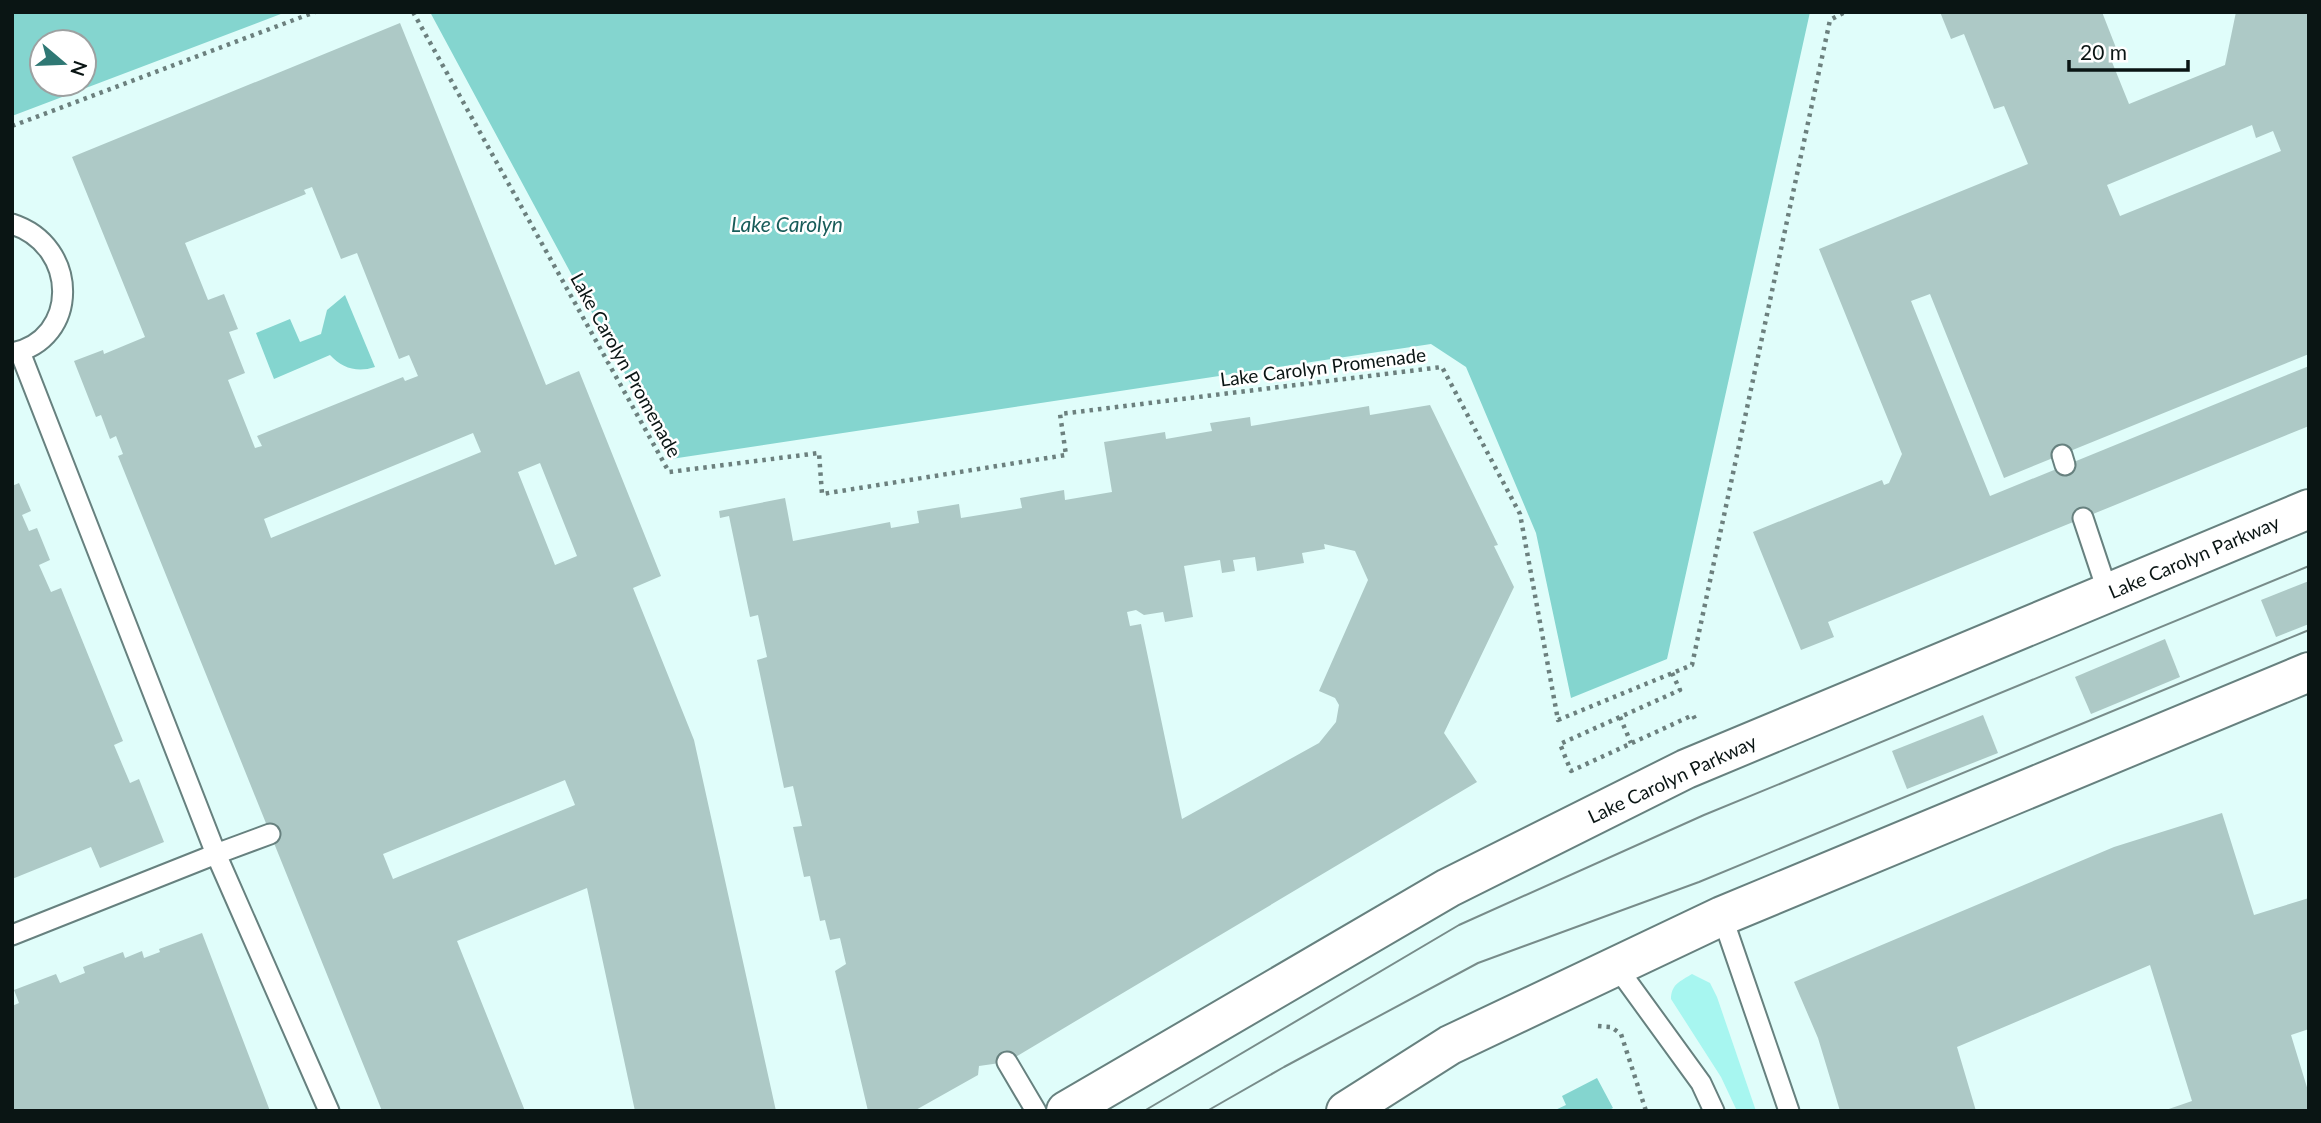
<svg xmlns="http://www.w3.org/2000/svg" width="2321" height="1123" viewBox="0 0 2321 1123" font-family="Lato,sans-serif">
<rect width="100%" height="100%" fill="#e0fdfa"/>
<path fill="#a7f6f0" d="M1692,974L1710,983L1717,997L1756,1111H1737L1721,1077L1671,999C1671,984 1681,981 1692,974Z"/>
<g fill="#84d5cf" fill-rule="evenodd">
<path d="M12,12H286L12,116ZM42,42H84V84H42Z"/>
<polygon points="430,12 1810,12 1667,659 1571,698 1536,533 1466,367 1431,344 671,459"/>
<path d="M345,295L375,367C357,373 342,368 330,355L274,379L256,333L290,319L300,342L321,334L327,310Z"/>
<polygon points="1597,1078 1613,1108 1607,1111 1553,1111 1566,1105 1562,1096"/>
</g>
<g fill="#adc9c6" fill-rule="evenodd">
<path d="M1940,12H2102L2120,58L2112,62L2129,104L2225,65L2236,12H2309V354L2004,478L1930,294L1911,301L1990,496L2309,366V426L1828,622L1834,637L1801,650L1753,532L1882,480L1884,485L1889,483L1902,454L1819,249L2028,164L2004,106L1994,109L1964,34L1951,39ZM2252,125L2256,138L2273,131L2281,151L2120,216L2107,185Z"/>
<path d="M400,23L546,385L579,371L661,576L633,588L694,740L776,1111H635L587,888L457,941L525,1111H382L118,456L123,454L116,436L110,439L101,415L96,417L74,361L103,350L104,354L145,337L72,157ZM312,187L341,259L357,253L399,359L409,355L418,376L405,381L403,377L257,436L262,446L255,448L228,380L245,373L229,332L238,329L224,294L208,300L185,243L306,194L304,190ZM473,433L481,452L271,538L264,519ZM540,463L577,556L555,565L518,472ZM565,780L575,805L393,879L383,854Z"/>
<path d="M1430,405L1498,545L1494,546L1514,587L1444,733L1477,782L1007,1062L979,1066L978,1075L914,1111H868L835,971L846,964L840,938L830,940L825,920L820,921L810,876L804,877L793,827L802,826L793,786L784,788L757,660L767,657L758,615L750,617L729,516L720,518L719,511L785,498L793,541L890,522L891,528L919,523L917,511L959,504L961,518L1022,508L1020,498L1064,490L1065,500L1112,492L1104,442L1165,432L1166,439L1212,431L1210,423L1250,417L1251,426L1369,406L1370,415ZM1324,544L1355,551L1368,580L1319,691L1335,698L1339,705L1336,722L1319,743L1182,819L1141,624L1130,626L1127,612L1136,610L1144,615L1163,612L1165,622L1193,617L1184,566L1220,560L1222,573L1235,571L1233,560L1255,557L1257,571L1304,563L1302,553L1325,549Z"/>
<polygon points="19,483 31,511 22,515 29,531 37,528 50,560 39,565 51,592 61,588 123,741 114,745 130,783 139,779 164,842 100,868 91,847 12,879 12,486"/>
<polygon points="2309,581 2309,624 2276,637 2261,600"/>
<polygon points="2165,639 2180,677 2091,714 2075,677"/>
<polygon points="1983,715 1998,753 1907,789 1892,751"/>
<polygon points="2222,813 2254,915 2309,898 2309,1029 2291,1035 2309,1094 2309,1111 2163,1111 2192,1101 2150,965 1957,1047 1976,1111 1840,1111 1818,1038 1794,982 2114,847"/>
<polygon points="202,933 270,1111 12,1111 12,1006 19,1003 14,990 56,974 60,983 85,973 83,967 123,952 125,958 142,951 144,958 160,952 159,949"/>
</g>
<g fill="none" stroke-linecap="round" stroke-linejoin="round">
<g stroke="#67817f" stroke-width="23">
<g id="service">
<path d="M12,224C80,246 79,340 12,353"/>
<polyline points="20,352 216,854 270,834"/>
<polyline points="2062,455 2065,465"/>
<polyline points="2083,518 2108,593"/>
<polyline points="1722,916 1789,1111"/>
<polyline points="12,935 216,854 329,1111"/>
<polyline points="1616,966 1701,1083 1714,1111"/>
<polyline points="1007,1062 1036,1111"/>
</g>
</g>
<g stroke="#67817f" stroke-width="42">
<g id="tertiary">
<polyline points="1066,1111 1448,888 1686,769 2309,509"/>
<polyline points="1346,1111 1450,1045 1722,916 2309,672"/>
</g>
</g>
<g stroke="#6c807e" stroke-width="4.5" stroke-dasharray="3.5 5" stroke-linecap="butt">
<polyline points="413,12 669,472 819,453 822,494 1066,455 1060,414 1442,367 1520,514 1558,720 1692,665 1830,20 1845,12"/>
<polyline points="12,126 315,12"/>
<polyline points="1672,673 1680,690 1560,744 1571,771 1693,715 1697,723"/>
<polyline points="1620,717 1631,743"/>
<polyline points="1598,1026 1611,1027 1621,1034 1646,1111"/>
</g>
<use href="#service" stroke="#fff" stroke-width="19"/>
<use href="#tertiary" stroke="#fff" stroke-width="38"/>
<g stroke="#788c8a" stroke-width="2">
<polyline points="1144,1111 1459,925 1704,815 2309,566"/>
<polyline points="1207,1111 1284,1067 1478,963 1699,882 2309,630"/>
</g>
</g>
<g text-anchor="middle" stroke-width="5" stroke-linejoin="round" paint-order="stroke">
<g font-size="19" fill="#0a1514" stroke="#fff">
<text transform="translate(626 365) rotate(61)" y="7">Lake Carolyn Promenade</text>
<text transform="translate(1323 367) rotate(-7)" y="7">Lake Carolyn Promenade</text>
<text transform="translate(2194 557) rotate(-23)" y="7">Lake Carolyn Parkway</text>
<text transform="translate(1672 779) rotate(-25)" y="7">Lake Carolyn Parkway</text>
</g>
<g font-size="21" font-style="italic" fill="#195d5a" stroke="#fff">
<text x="787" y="232">Lake Carolyn</text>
</g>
</g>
<rect width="2321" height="1123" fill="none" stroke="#0a1514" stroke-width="28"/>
<g transform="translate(63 63) rotate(109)"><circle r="33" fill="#ffffff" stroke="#9da1a1" stroke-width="2"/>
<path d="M0-5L12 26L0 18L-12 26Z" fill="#2f7874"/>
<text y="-10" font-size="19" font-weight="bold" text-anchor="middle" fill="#0a1514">N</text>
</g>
<path d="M2069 60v10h119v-10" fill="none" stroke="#0a1514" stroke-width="3.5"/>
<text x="2080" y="60" font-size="21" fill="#0a1514" stroke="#ffffff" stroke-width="5" paint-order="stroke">20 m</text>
</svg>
